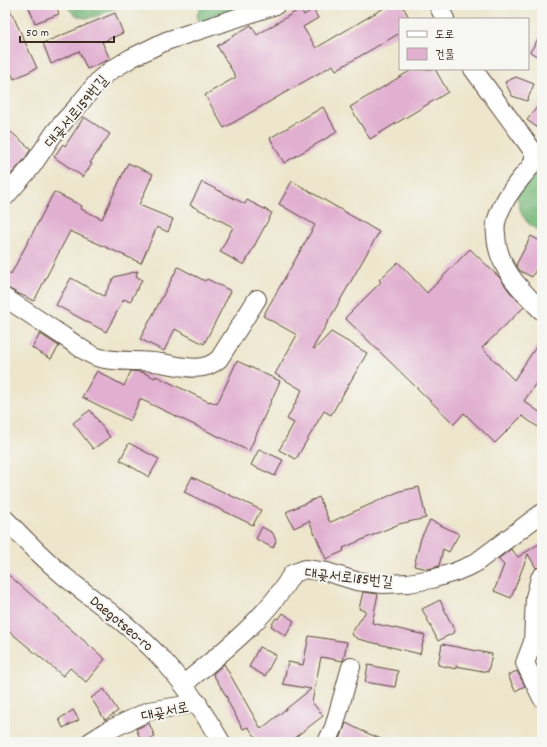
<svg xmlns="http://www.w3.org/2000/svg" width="547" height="747" viewBox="0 0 547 747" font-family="Dekko,'Poor Story',sans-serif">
<defs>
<pattern id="forest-crowns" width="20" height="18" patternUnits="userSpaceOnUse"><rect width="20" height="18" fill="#78b87a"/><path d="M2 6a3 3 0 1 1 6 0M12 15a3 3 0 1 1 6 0" fill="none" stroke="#649663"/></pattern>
</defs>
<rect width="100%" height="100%" fill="#f6f6f2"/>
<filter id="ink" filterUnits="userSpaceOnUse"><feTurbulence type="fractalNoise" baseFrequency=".025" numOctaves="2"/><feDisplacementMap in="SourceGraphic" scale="8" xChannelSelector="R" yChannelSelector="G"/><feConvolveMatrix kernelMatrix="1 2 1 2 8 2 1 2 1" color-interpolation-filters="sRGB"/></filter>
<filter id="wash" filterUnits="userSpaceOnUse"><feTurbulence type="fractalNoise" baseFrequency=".012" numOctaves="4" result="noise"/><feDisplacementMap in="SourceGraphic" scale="16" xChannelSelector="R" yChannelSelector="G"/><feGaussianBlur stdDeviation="0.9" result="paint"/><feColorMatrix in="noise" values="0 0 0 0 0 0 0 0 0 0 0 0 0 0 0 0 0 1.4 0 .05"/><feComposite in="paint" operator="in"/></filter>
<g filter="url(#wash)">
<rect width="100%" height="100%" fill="#ede6cc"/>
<g fill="url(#forest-crowns)" stroke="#5a714c">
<path d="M66,5H113L116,8C97,16 80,27 66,5Z"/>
<polygon points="202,5 262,5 204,22 198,21 197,15"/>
<path d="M542,159V232C524,223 521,216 517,196Z"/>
</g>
<g id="blocks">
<g fill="#e1afd0">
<polygon points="5,5 8,5 37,68 14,79 5,60"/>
<polygon points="28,5 56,5 59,14 35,23"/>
<polygon points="389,5 402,5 410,19 400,19 400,33 336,70 333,65 224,128 205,95 236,77 217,46 251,25 257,35 300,9 304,15 313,9 318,18 303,27 316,48"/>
<polygon points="115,13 123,33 102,42 110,59 87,69 79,51 51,64 43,43"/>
<polygon points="542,33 542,59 530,52"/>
<polygon points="413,69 435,69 448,92 370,139 350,107"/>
<polygon points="516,77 534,84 527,101 512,96 505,82"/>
<polygon points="542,101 542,131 527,120"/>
<polygon points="323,107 337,132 284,163 270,138"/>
<polygon points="84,117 110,134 90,163 92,164 83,177 54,157 63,144 65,146"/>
<polygon points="5,127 31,149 24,160 5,181"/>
<polygon points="128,163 153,174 139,205 173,219 168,232 157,227 141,263 70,231 34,301 5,287 5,270 11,274 54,192 82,206 81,209 102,219"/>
<polygon points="292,181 379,232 313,348 315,349 331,332 367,353 331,415 324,411 296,459 279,450 294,423 287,419 302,390 275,374 297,335 263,316 315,225 279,204"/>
<polygon points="202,182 245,204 247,200 272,213 244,265 220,252 233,227 190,205"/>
<polygon points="531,236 542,242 542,258 532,277 520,271 516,265"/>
<polygon points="470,249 500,278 510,292 524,307 482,348 514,380 542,338 542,383 538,380 524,401 542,414 542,422 538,427 522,416 495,443 464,413 454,424 345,318 381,282 379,280 398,262 427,293"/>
<polygon points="178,267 205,281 207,279 231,291 204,344 175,329 164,351 140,339"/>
<polygon points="138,271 136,276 142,280 130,302 124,299 106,332 56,305 71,278 104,296 114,277"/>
<polygon points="40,334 59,346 51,359 32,348"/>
<polygon points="237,361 280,381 249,451 140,399 130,421 82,397 97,371 124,386 131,371 142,372 155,378 156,376 209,402 210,401 217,404"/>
<polygon points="90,410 110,437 93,449 73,423"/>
<polygon points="129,443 159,459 149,477 120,460"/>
<polygon points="259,449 283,460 275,476 251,465"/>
<polygon points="192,477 261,510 253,525 184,492"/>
<polygon points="419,487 426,518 399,524 343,548 344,551 326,559 309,521 294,528 286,512 319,497 329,521 331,522 400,491"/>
<polygon points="430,520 459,534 449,552 443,549 439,566 428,569 414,566 421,538"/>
<polygon points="262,527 273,533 276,541 273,548 256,539"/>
<polygon points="542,542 542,566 536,568 528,554 511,598 494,591 504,565 498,559 511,549 518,557"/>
<polygon points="5,572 105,659 86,682 70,668 63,676 10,632 5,639"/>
<polygon points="363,592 378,594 372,623 425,635 420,654 358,639 351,634 366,611 359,609"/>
<polygon points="440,600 455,632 438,641 422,609"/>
<polygon points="283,613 294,621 286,636 271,626 276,618 279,619"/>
<polygon points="309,636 347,642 343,661 321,657 312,702 323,716 289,742 260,742 248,727 243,729 227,700 228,699 213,674 224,664 261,729 311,689 283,684 288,662 303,665"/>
<polygon points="442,644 492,654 488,672 456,666 456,669 438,665"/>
<polygon points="259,647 276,655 265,676 249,667"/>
<polygon points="368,665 398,671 395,687 365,682"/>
<polygon points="517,671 525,686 515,691 508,675"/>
<polygon points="104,689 118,711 105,720 91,698"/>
<polygon points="73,710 79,720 63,728 59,719"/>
<polygon points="149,723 155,737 142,742 136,729"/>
<polygon points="346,723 360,730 388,742 339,742"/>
</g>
</g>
</g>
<g filter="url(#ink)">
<use href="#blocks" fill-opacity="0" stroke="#564638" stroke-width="1"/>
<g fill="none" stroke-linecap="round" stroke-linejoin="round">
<g stroke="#564638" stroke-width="20">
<g id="minor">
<polyline points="438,5 445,19"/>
<path d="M473,69L533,151C537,163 529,168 522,177C512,189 503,201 498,216C496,221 495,228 496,234C497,267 520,289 542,311"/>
<polyline points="5,197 32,166 55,132 65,120 77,107 100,79 110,71 131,58 166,41 276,5"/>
<path d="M5,298C26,311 46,325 66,338C77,345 88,355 100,358C120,363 141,359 161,363C181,366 202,374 219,359L257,299"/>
<path d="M5,519C24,539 43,558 64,576C96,602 131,626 159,656C184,682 203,711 221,742"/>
<polyline points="542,576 540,578 535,597 533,642 525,663 542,698"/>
<path d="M184,684C221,653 268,617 292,574L305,569L327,572L356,581L383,584L408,583L432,579L455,572L474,564L542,513"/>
<polyline points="90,742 109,730 149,711 198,703"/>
<polyline points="327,742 334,727 351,667"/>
</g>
</g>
<use href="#minor" stroke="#fff" stroke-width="18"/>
</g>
</g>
<g text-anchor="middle" stroke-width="4" stroke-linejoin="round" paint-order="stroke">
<g font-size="15" fill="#3b2a1e" stroke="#f6f6f2">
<text transform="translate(76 111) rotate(-50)" y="5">대곶서로159번길</text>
<text transform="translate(349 577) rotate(6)" y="5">대곶서로185번길</text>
<text transform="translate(122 623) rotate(40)" y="5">Daegotseo-ro</text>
<text transform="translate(165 711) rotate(-12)" y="5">대곶서로</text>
</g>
</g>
<rect width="547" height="747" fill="none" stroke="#f6f6f2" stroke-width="20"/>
<rect x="399" y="18" width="130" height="52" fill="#f6f6f2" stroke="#aba49d"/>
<rect x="407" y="31" width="20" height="6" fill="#ffffff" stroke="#aba49d"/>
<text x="435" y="38" font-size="12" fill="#3b2a1e">도로</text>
<rect x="407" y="48" width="20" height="12" fill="#e1afd0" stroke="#aba49d"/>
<text x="435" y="58" font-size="12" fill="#3b2a1e">건물</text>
<path d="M20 36v6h94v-6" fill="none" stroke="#3b2a1e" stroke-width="2"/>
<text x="26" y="36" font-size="12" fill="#3b2a1e" stroke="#f6f6f2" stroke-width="3" paint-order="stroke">50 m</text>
</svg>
